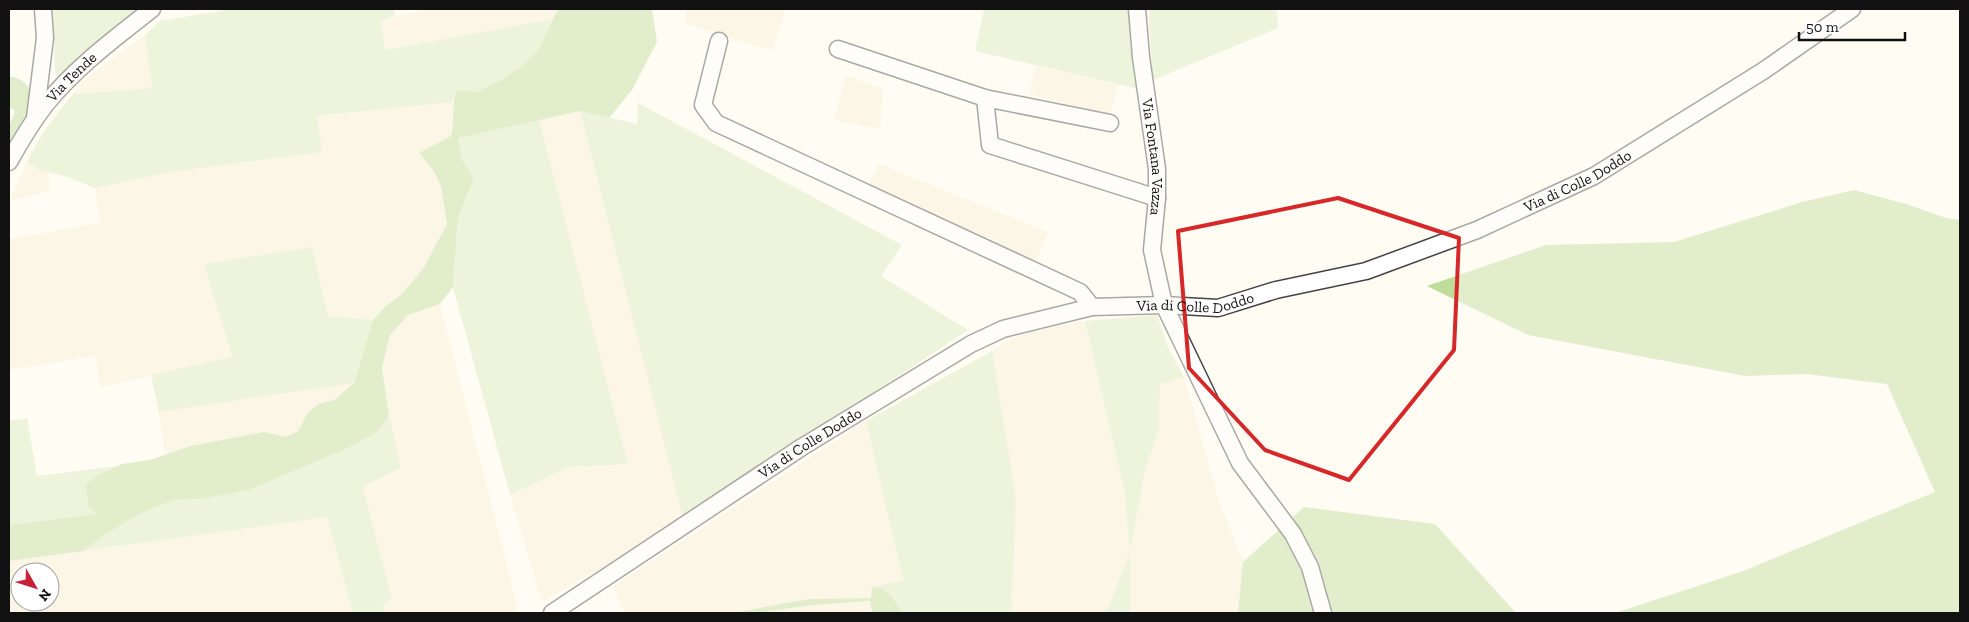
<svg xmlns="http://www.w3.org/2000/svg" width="1969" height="622" viewBox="0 0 1969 622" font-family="'Zilla Slab',serif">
<rect width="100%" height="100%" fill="#fffcf4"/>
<g fill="#f6f0d3" fill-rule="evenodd">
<polygon points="419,9 558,9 553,19 385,50 381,21 419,11"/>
<polygon points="686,9 781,9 785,10 773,51 684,23"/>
<polygon points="145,35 152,88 73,94 88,77"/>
<polygon points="1036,66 1118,85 1110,115 1029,94"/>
<polygon points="846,76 883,89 880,129 834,120"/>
<polygon points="452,102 454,122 451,136 419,153 434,171 441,187 447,224 423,269 401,295 386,306 373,320 328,316 312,247 204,264 232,358 100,387 96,356 9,370 9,239 100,223 95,188 171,172 322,152 317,116"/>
<polygon points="580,111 683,518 648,541 542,602 510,495 568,467 628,464 539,119"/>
<polygon points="27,161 39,170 48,172 50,190 10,201"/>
<polygon points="879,164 1048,232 1035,263 869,185"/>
<polygon points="440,304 519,613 385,613 383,604 392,599 363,487 401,468 389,415 382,368 390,335 408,315"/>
<polygon points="1085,321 1125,493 1130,550 1144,475 1159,429 1160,384 1184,377 1220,504 1243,562 1238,613 1130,613 1130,554 1108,608 1102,613 1011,612 992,351 1007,341 1030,332"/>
<polygon points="354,383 334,400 318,404 307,414 298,431 286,437 264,432 190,446 165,454 159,412"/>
<polygon points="866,421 903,580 872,587 872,598 809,599 732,613 624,613 614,586"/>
<path d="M327,517L353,613H9V561ZM20,572H50V602H20Z"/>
<polygon points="870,601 872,613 754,613 813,605"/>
</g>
<g fill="#d9ecbc">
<polygon points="53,9 140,9 57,78 55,72"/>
<polygon points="232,9 394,9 395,16 381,21 385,50 553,19 538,50 522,66 503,79 476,92 456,91 452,102 317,116 322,152 171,172 95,188 64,176 39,170 27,161 44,131 73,94 152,88 145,35 160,21"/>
<polygon points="984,9 1133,9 1138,89 975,51"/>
<polygon points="1150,9 1277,9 1278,28 1153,80 1149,24"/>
<polygon points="638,103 902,245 881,276 968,330 683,518 580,111 637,124"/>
<polygon points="539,119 628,464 568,467 510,495 453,287 458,218 474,178 462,160 458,138"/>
<polygon points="312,247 328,316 373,320 354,383 159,412 151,375 232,357 204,264"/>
<polygon points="1157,315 1167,345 1184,377 1160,384 1159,429 1144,475 1130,552 1130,613 1102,613 1108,608 1130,552 1125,493 1085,321"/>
<path d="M992,351L1016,500L1011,612L1016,613H904C891,601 894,588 872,587L903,580L866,421Z"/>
<polygon points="389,415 401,468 363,487 392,599 383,604 385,613 353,613 327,517 83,551 103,536 139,514 174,500 202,499 249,490 348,448 376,433"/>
<polygon points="27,418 37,476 118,466 98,475 97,514 9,525 9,421"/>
</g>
<g fill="#bedd9a">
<path d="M558,9H652L657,42L632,90L609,118L580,111L458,138L462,160L474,178L458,218L453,287L440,304L408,315L390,335L382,368L389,415L376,433L348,448L249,490L202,499L174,500L139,514L103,536L83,551L9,561V525L96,514L88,505L86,484L98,475L122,464L150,460L190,446L264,432L286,437L298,431L307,414L318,404L334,400L354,383L373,320L386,306L401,295L423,269L447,224L441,187L434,171L419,153L451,136C455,121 451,106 456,90L476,92L503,79L522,66L538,50Z"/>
<path d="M9,76C52,84 22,132 9,153V126L15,111L9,107Z"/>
<polygon points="1854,190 1906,204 1946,218 1960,220 1960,613 1238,613 1243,562 1304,507 1435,524 1516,613 1618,612 1743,571 1935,492 1887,384 1807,374 1745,376 1528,335 1427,286 1546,245 1674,242 1802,202"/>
<path d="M872,587C894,588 891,601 904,613H872L870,601L813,605L754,613H732L809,599L871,598Z"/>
</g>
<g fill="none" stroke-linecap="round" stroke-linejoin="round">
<g stroke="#444" stroke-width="19">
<g id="minor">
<path id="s1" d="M1137,9L1141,57L1157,169V198L1152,250L1164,305L1240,463L1293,534L1310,567L1323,613"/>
<polyline points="719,41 703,105 716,123 1080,292 1092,307"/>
<polyline points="838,49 985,98 1110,123"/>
<polyline points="985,98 990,145 1157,198"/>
<polyline points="35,118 45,38 43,9"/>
<path id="s2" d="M9,162C20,142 32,122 46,104C76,67 115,38 152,9"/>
<path id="s3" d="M552,613L802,447L971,344L1003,329L1092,307L1164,305L1218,308L1276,290L1366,271L1477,230L1594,176L1763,71L1852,9"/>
</g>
</g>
<use href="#minor" stroke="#fff" stroke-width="16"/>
</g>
<path d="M0 0H1969V622H0ZM1338,198L1459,238L1454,350L1349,480L1265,450L1189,368L1178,231Z" fill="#fffcf4" fill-opacity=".55" fill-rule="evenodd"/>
<path fill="none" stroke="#d62828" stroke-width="4" stroke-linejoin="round" d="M1338,198L1459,238L1454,350L1349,480L1265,450L1189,368L1178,231Z"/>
<g text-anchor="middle" stroke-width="5" stroke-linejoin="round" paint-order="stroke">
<g font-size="15" fill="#111" stroke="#fff">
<text dy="5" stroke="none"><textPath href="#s2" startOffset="106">Via Tende</textPath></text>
<text dy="5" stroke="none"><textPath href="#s1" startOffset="149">Via Fontana Vazza</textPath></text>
<text dy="5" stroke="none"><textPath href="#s3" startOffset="1134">Via di Colle Doddo</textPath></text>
<text dy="5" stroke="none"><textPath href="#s3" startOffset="729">Via di Colle Doddo</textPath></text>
<text dy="5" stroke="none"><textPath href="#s3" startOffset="309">Via di Colle Doddo</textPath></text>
</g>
</g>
<rect width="1969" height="622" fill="none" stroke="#111111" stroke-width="20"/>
<g transform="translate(35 587) rotate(129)"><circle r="24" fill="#ffffff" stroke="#a0a0a0"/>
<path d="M0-4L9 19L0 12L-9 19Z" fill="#c6233a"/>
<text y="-8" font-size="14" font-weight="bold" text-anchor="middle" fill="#111111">N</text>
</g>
<path d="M1799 32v8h106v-8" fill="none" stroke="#111111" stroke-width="2.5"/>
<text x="1806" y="32" font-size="15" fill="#111111" stroke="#ffffff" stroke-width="4" paint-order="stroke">50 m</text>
</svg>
